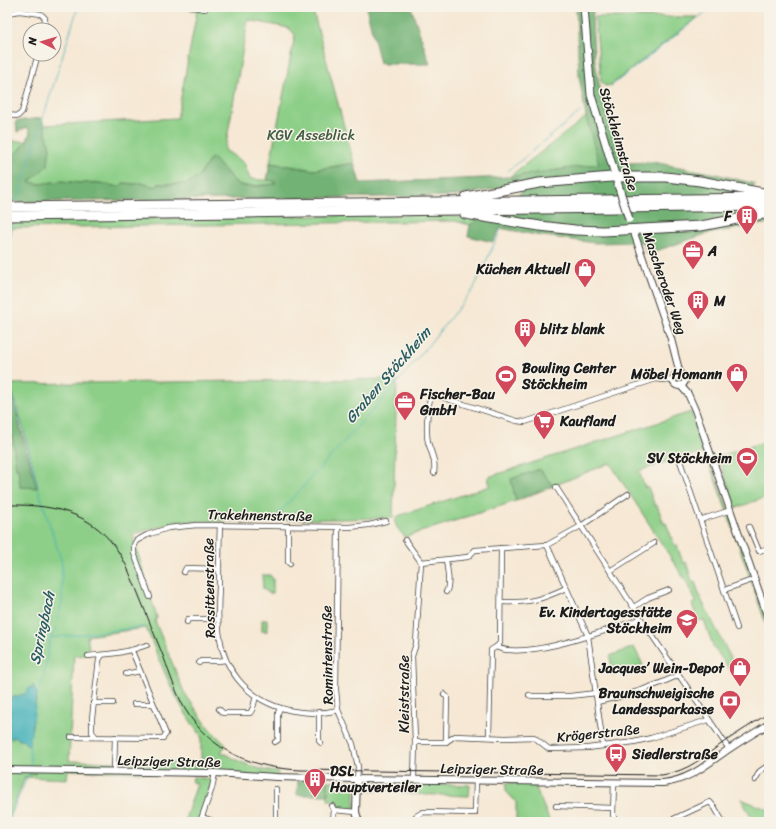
<svg xmlns="http://www.w3.org/2000/svg" width="776" height="829" viewBox="0 0 776 829" font-family="Sriracha,sans-serif">
<rect width="100%" height="100%" fill="#f7f3e8"/>
<filter id="ink" filterUnits="userSpaceOnUse"><feTurbulence type="fractalNoise" baseFrequency=".025" numOctaves="2"/><feDisplacementMap in="SourceGraphic" scale="8" xChannelSelector="R" yChannelSelector="G"/><feConvolveMatrix kernelMatrix="1 2 1 2 8 2 1 2 1" color-interpolation-filters="sRGB"/></filter>
<filter id="wash" filterUnits="userSpaceOnUse"><feTurbulence type="fractalNoise" baseFrequency=".012" numOctaves="4" result="noise"/><feDisplacementMap in="SourceGraphic" scale="16" xChannelSelector="R" yChannelSelector="G"/><feGaussianBlur stdDeviation="0.9" result="paint"/><feColorMatrix in="noise" values="0 0 0 0 0 0 0 0 0 0 0 0 0 0 0 0 0 1.4 0 .05"/><feComposite in="paint" operator="in"/></filter>
<g filter="url(#wash)">
<rect width="100%" height="100%" fill="#f6e8d4"/>
<g fill="#8dcf88" stroke="#547652" fill-rule="evenodd">
<polygon points="175,7 312,7 354,163 314,170 270,163 295,35 289,28 248,20 225,150 244,163 250,179 276,181 275,184 250,186 240,185 234,181 223,168 210,159 200,176 186,184 158,184 157,187 141,183 134,184 124,183 119,187 100,183 81,183 61,181 40,184 29,183 34,177 50,148 44,125 177,118 197,11"/>
<polygon points="595,17 698,17 611,85 605,86 601,81"/>
<polygon points="586,117 600,164 509,177"/>
<polygon points="7,141 27,141 20,150 11,156 7,166"/>
<polygon points="440,214 479,220 470,225 455,221 12,228 14,220"/>
<path d="M397,379L393,518L177,522L133,534L136,547L157,618L155,621L184,692L208,727L226,745L221,752C239,761 257,771 278,772V777L68,770L67,779L25,777L7,822V405L10,435L12,434L16,468H18L20,487H38L17,406L9,384ZM146,628C162,665 175,704 201,735V763L69,761L74,655L77,656L90,654L87,636Z"/>
<path d="M691,412L703,453L681,457L639,471L645,488L648,487L655,506L657,505L664,524L666,523L675,546L677,545L683,563L686,562L693,583L695,582L701,599L737,670L732,673L713,646L704,620L698,621L692,604L696,602L689,586L610,463L553,486L540,470L511,479L516,501L405,537C399,530 391,524 398,516L490,486L488,477Z"/>
<polygon points="769,440 769,496 736,508 719,459 720,456"/>
<polygon points="706,452 732,518 769,627 769,633 729,517 705,453"/>
<polygon points="262,575 270,575 273,579 273,593 269,593 263,589"/>
<rect x="262" y="620" width="5" height="11"/>
<polygon points="634,647 643,665 613,675 610,656"/>
<polygon points="193,777 212,779 212,781 198,822 184,822 197,784 192,782"/>
<polygon points="328,781 355,781 355,809 337,809 338,801 328,800"/>
<polygon points="364,783 470,785 469,796 409,794 399,791 364,790"/>
<polygon points="506,783 534,783 550,822 516,822 516,802 506,791"/>
<polygon points="741,799 769,810 769,822 754,822"/>
</g>
<g fill="#72b274" stroke="#476748">
<polygon points="366,7 411,7 430,64 385,64 380,63"/>
<path d="M576,7H593C592,30 593,55 598,78C603,107 615,135 625,163L653,162L716,174L755,184L751,194L769,210V223L706,234L647,254L643,242L595,243L536,235L500,228L493,242L468,236L470,225L518,196L528,183L456,196L7,202V166L11,156L20,150L27,141L30,132L27,127L17,132L16,121L42,118L50,148L48,165L29,182L40,184L61,181L81,183H100L119,187L123,183L134,184L141,183L157,187L158,184H186L199,176L210,159L212,158C220,164 232,181 240,185C250,189 265,185 275,184V181L267,180L270,163L314,170L354,163L360,183L509,177L599,164L586,117L579,76Z"/>
<polygon points="7,222 13,223 7,254"/>
<polygon points="7,378 37,488 20,487 18,468 16,468 12,435 10,435 7,405"/>
<polygon points="540,469 553,486 516,501 511,479"/>
<polygon points="298,780 328,781 328,795 297,795"/>
</g>
<polygon fill="#3eafb7" stroke="#2d666a" points="33,685 37,694 29,746 22,740 19,740 15,736 11,739 8,735 9,725 8,721 10,714 9,701 11,698 24,694"/>
<g fill="none" stroke-linecap="round" stroke-linejoin="round">
<g stroke="#3eafb7" stroke-width="1">
<polyline points="611,86 712,7"/>
<polyline points="508,171 580,112"/>
<polyline points="17,201 78,7"/>
<polyline points="7,263 12,222"/>
<polyline points="7,368 13,399 26,438 38,488 62,563 62,601 55,631 50,638 44,676 37,697"/>
<polyline points="272,521 399,381 473,290 501,229"/>
<polyline points="50,638 143,627"/>
<polyline points="33,722 35,706"/>
<polyline points="30,768 31,764 29,746 31,731"/>
<polyline points="8,822 29,773"/>
</g>
</g>
</g>
<g filter="url(#ink)">
<g fill="none" stroke-linecap="round" stroke-linejoin="round">
<g stroke="#3d3b38" stroke-width="6">
<g id="minor">
<polyline points="194,7 205,9"/>
<polyline points="7,13 20,11 41,14 45,18 44,30"/>
<polyline points="7,115 18,116 22,112 38,54"/>
<polyline points="679,458 724,590 755,579"/>
<path d="M434,473C436,460 431,453 428,442C426,433 427,405 431,397L435,395L517,421L525,422L656,379L673,381"/>
<polyline points="556,487 641,619 729,749"/>
<polyline points="700,520 731,510"/>
<path d="M220,525C219,546 219,566 219,587C218,604 217,621 220,638C224,669 246,695 275,706C294,713 319,715 338,710"/>
<polyline points="288,526 288,562 290,564"/>
<polyline points="338,527 336,690 338,710 353,744 355,753 358,767 357,779"/>
<polyline points="749,527 759,551 769,548"/>
<polyline points="405,540 421,562 468,557 475,550 547,545 581,526 628,494"/>
<polyline points="547,545 588,636 603,746"/>
<polyline points="610,571 654,543"/>
<polyline points="184,572 186,568 219,569"/>
<polyline points="724,590 737,628"/>
<path d="M446,592C451,585 447,568 446,560"/>
<polyline points="150,597 134,553 134,545 136,541 147,535 168,528 197,525 349,527 369,525 386,521"/>
<path d="M501,602C529,603 541,600 566,588"/>
<polyline points="634,607 648,598 669,590"/>
<polyline points="187,622 188,619 218,619"/>
<polyline points="496,647 500,643 501,548"/>
<path d="M88,656C110,654 126,653 147,645"/>
<polyline points="199,663 201,661 218,661 226,660"/>
<polyline points="126,674 140,671"/>
<polyline points="444,694 447,697 446,742"/>
<polyline points="529,695 532,696 570,696 596,693"/>
<path d="M597,702C626,696 652,688 679,675"/>
<polyline points="93,703 113,703"/>
<polyline points="134,704 153,704"/>
<path d="M219,709L223,713H250C254,709 254,702 256,696"/>
<polyline points="319,712 319,741 321,743"/>
<polyline points="71,737 163,738 166,734 132,651"/>
<polyline points="96,737 92,732 92,718 99,660 102,655"/>
<path d="M489,737L491,650L496,647C526,661 609,629 641,619"/>
<polyline points="275,742 278,740 278,713 280,708"/>
<polyline points="415,742 446,742 455,736 505,738 534,737 549,749 588,748 634,742 651,738 708,720"/>
<polyline points="114,772 115,737"/>
<polyline points="414,779 415,742 412,656 416,644 421,562"/>
<polyline points="755,780 760,771 769,765"/>
<polyline points="614,782 613,815 616,822"/>
<polyline points="332,806 334,810 356,812"/>
<polyline points="556,806 613,808"/>
<polyline points="416,816 423,812 475,813 476,780"/>
<polyline points="202,817 216,822"/>
<polyline points="200,822 212,788 215,773"/>
<polyline points="276,822 276,789"/>
<polyline points="333,822 334,810"/>
<polyline points="667,822 710,802 715,808 723,822"/>
</g>
</g>
<g stroke="#3d3b38" stroke-width="8">
<g id="tertiary">
<polyline points="633,230 671,339 680,374"/>
<circle cx="679" cy="380" r="6"/>
<polyline points="680,385 688,394 695,410 769,620"/>
<path d="M7,770L215,773L277,777L354,779L663,783C690,780 707,764 729,749C742,740 756,732 769,724"/>
<polyline points="357,779 356,812 359,822"/>
</g>
</g>
<g stroke="#3d3b38" stroke-width="9">
<polyline id="secondary" points="584,7 591,95 619,188"/>
</g>
<g stroke="#3d3b38" stroke-width="11">
<g id="motorway">
<polyline points="466,197 539,183 612,177 666,177 700,181 769,194"/>
<polyline points="7,207 769,198"/>
<polyline points="465,214 540,226 575,230 603,231 701,226 769,213"/>
<polyline points="7,216 769,206"/>
</g>
</g>
<use href="#minor" stroke="#fff" stroke-width="4.5"/>
<use href="#tertiary" stroke="#fff" stroke-width="6"/>
<use href="#secondary" stroke="#fff" stroke-width="7"/>
<use href="#motorway" stroke="#fff" stroke-width="9"/>
<path stroke="#1c1c1c" stroke-width="1" d="M7,505C60,504 101,515 126,565C140,596 151,627 164,658C170,675 176,693 185,709C211,752 253,768 301,770L662,775C689,771 703,757 724,742C739,732 754,723 769,713"/>
<g stroke="#3d3b38" stroke-width="9" stroke-linecap="butt">
<polyline id="secondary-bridge" points="619,188 629,219"/>
</g>
<use href="#secondary-bridge" stroke="#fff" stroke-width="7"/>
</g>
</g>
<defs>
<g id="building-pin" transform="scale(1.15)"><path d="M0 17L-7.5 6A9.5 9.5 0 1 1 7.5 6Z" fill="#d1495b" stroke="#f7f3e8"/><path d="M-4-6H4V6H1V3H-1V6H-4ZM-2.5-4.3h1.7v1.8h-1.7ZM.8-4.3h1.7v1.8H.8ZM-2.5-1h1.7V.8h-1.7ZM.8-1h1.7V.8H.8Z" fill="#fff"/></g>
<g id="office-pin" transform="scale(1.15)"><path d="M0 17L-7.5 6A9.5 9.5 0 1 1 7.5 6Z" fill="#d1495b" stroke="#f7f3e8"/><path d="M-6-3h4V-5.5h4V-3h4V5H-6ZM-1-4.5V-3h2v-1.5ZM-6 0V1H6V0Z" fill="#fff"/></g>
<g id="shop-pin" transform="scale(1.15)"><path d="M0 17L-7.5 6A9.5 9.5 0 1 1 7.5 6Z" fill="#d1495b" stroke="#f7f3e8"/><path d="M-5-2.5h2.3a2.7 3.5 0 0 1 5.4 0H5L5.5 6h-11ZM-1.5-2.5h3a1.5 2.3 0 0 0-3 0Z" fill="#fff"/></g>
<g id="stadium-pin" transform="scale(1.15)"><path d="M0 17L-7.5 6A9.5 9.5 0 1 1 7.5 6Z" fill="#d1495b" stroke="#f7f3e8"/><path d="M0-5a6.5 5 0 1 0 0 10a6.5 5 0 1 0 0-10ZM-3.5-1.8h7v3.6h-7Z" fill="#fff"/></g>
<g id="supermarket-pin" transform="scale(1.15)"><path d="M0 17L-7.5 6A9.5 9.5 0 1 1 7.5 6Z" fill="#d1495b" stroke="#f7f3e8"/><path d="M-6-5.5h2.5l.6 2H6L4.5 2H-2.5L-4.4-4H-6ZM-1.5 3.2a1.3 1.3 0 1 0 .1 0ZM3 3.2a1.3 1.3 0 1 0 .1 0Z" fill="#fff"/></g>
<g id="school-pin" transform="scale(1.15)"><path d="M0 17L-7.5 6A9.5 9.5 0 1 1 7.5 6Z" fill="#d1495b" stroke="#f7f3e8"/><path d="M0-5L7-2L0 1L-7-2ZM-4 1L0 2.5L4 1V4Q0 6-4 4Z" fill="#fff"/></g>
<g id="bank-pin" transform="scale(1.15)"><path d="M0 17L-7.5 6A9.5 9.5 0 1 1 7.5 6Z" fill="#d1495b" stroke="#f7f3e8"/><path d="M-6-4H6V4H-6ZM0-2.3a2.3 2.3 0 1 0 0 4.6a2.3 2.3 0 1 0 0-4.6Z" fill="#fff"/></g>
<g id="bus-pin" transform="scale(1.15)"><path d="M0 17L-7.5 6A9.5 9.5 0 1 1 7.5 6Z" fill="#d1495b" stroke="#f7f3e8"/><path d="M-5-6H5V4H4V6H2V4H-2V6H-4V4H-5ZM-3.5-4V0h7V-4ZM-3.5 1.2v1.5H-2V1.2ZM2 1.2v1.5H3.5V1.2Z" fill="#fff"/></g>
</defs>
<g fill-rule="evenodd">
<use href="#building-pin" x="747" y="216"/>
<use href="#office-pin" x="693" y="251"/>
<use href="#shop-pin" x="585" y="269"/>
<use href="#building-pin" x="698" y="301"/>
<use href="#building-pin" x="525" y="329"/>
<use href="#shop-pin" x="737" y="374"/>
<use href="#stadium-pin" x="506" y="376"/>
<use href="#office-pin" x="405" y="402"/>
<use href="#supermarket-pin" x="544" y="421"/>
<use href="#stadium-pin" x="747" y="458"/>
<use href="#school-pin" x="687" y="620"/>
<use href="#shop-pin" x="740" y="668"/>
<use href="#bank-pin" x="730" y="701"/>
<use href="#bus-pin" x="616" y="754"/>
<use href="#building-pin" x="315" y="779"/>
</g>
<g text-anchor="middle" stroke-width="3" stroke-linejoin="round" paint-order="stroke">
<g font-size="14" fill="#445b42" stroke="#f7f3e8">
<text x="311" y="140">KGV Asseblick</text>
</g>
<g font-size="14" fill="#1c1c1c" stroke="#f7f3e8">
<text transform="translate(619 139) rotate(74)" y="5">Stöckheimstraße</text>
<text transform="translate(665 283) rotate(71)" y="5">Mascheroder Weg</text>
<text transform="translate(260 515) rotate(1)" y="5">Trakehnenstraße</text>
<text transform="translate(209 588) rotate(-91)" y="5">Rossittenstraße</text>
<text transform="translate(327 655) rotate(-91)" y="5">Romintenstraße</text>
<text transform="translate(404 694) rotate(-90)" y="5">Kleiststraße</text>
<text transform="translate(598 733) rotate(-6)" y="5">Krögerstraße</text>
<text transform="translate(169 761) rotate(1)" y="5">Leipziger Straße</text>
<text transform="translate(492 769) rotate(1)" y="5">Leipziger Straße</text>
</g>
<g font-size="14" font-weight="bold" fill="#1c1c1c" stroke="#f7f3e8" text-anchor="start">
<text x="732" y="221" text-anchor="end">F</text>
<text x="708" y="256">A</text>
<text x="570" y="274" text-anchor="end">Küchen Aktuell</text>
<text x="714" y="306">M</text>
<text x="540" y="334">blitz blank</text>
<text x="522" y="373">Bowling Center<tspan x="522" dy="16">Stöckheim</tspan></text>
<text x="722" y="379" text-anchor="end">Möbel Homann</text>
<text x="420" y="399">Fischer-Bau<tspan x="420" dy="16">GmbH</tspan></text>
<text x="560" y="426">Kaufland</text>
<text x="732" y="463" text-anchor="end">SV Stöckheim</text>
<text x="672" y="617" text-anchor="end">Ev. Kindertagesstätte<tspan x="672" dy="16">Stöckheim</tspan></text>
<text x="724" y="673" text-anchor="end">Jacques’ Wein-Depot</text>
<text x="714" y="698" text-anchor="end">Braunschweigische<tspan x="714" dy="16">Landessparkasse</tspan></text>
<text x="632" y="759">Siedlerstraße</text>
<text x="330" y="776">DSL<tspan x="330" dy="16">Hauptverteiler</tspan></text>
</g>
<g font-size="15" font-style="italic" fill="#2b5e62" stroke="#f7f3e8">
<text transform="translate(388 375) rotate(-49)" y="5">Graben Stöckheim</text>
<text transform="translate(42 628) rotate(-78)" y="5">Springbach</text>
</g>
</g>
<rect width="776" height="829" fill="none" stroke="#f7f3e8" stroke-width="24"/>
<g transform="translate(42 42) rotate(275)"><circle r="19" fill="#f7f3e8" stroke="#9f9d96"/>
<path d="M0-3L7 15L0 10L-7 15Z" fill="#d1495b"/>
<text y="-6" font-size="11" font-weight="bold" text-anchor="middle" fill="#1c1c1c">N</text>
</g>
</svg>
